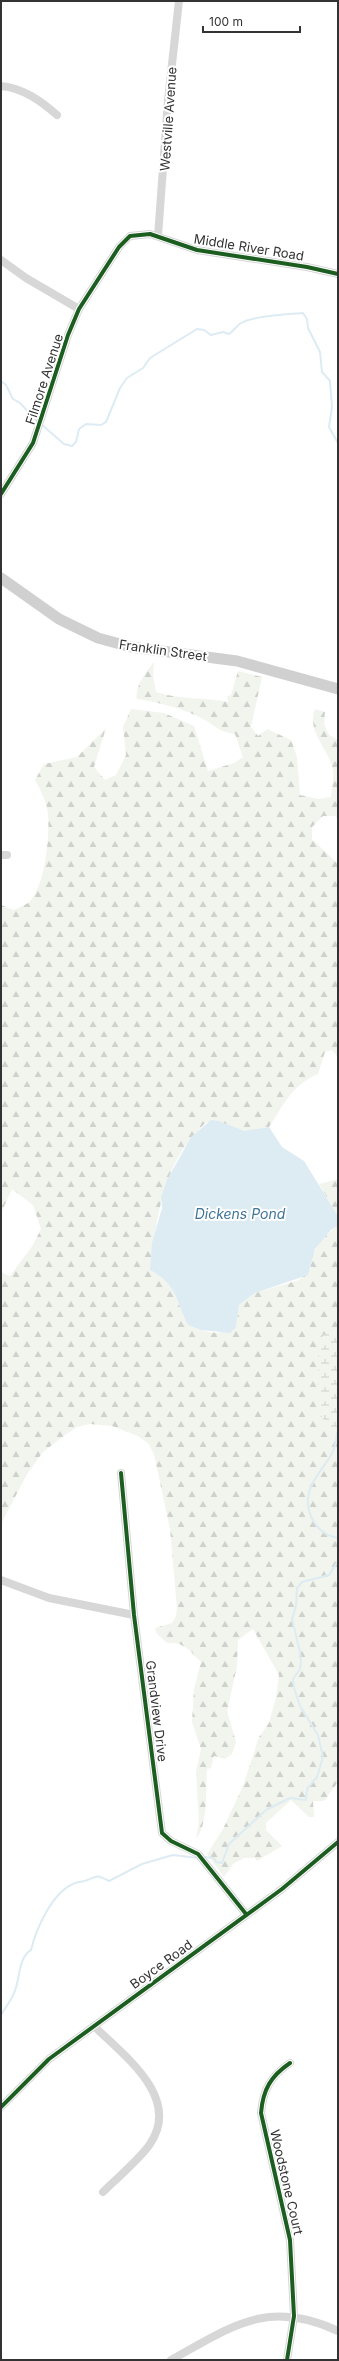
<svg xmlns="http://www.w3.org/2000/svg" width="339" height="2361" viewBox="0 0 339 2361" font-family="Inter,sans-serif">
<defs>
<pattern id="forest-firs" width="22" height="20" patternUnits="userSpaceOnUse"><rect width="22" height="20" fill="#f1f5ed"/><path d="M5 1l3.5 6h-7zM16 11l3.5 6h-7z" fill="#cfd2cc"/></pattern>
<pattern id="wetland-marsh" width="20" height="14" patternUnits="userSpaceOnUse"><rect width="20" height="14" fill="#f1f5ed"/><path d="M1 5h8M5 5V1M11 12h8M15 12V8" fill="none" stroke="#cfd2cc"/></pattern>
</defs>
<rect width="100%" height="100%" fill="#fff"/>
<g fill="url(#forest-firs)">
<path d="M154,662L153,676L156,692C180,700 204,697 228,702L227,696L231,695L238,671L262,677L251,727L258,736L267,729L291,740L297,757L300,795L318,799L331,797C332,788 335,775 332,766C326,746 307,731 315,709L325,712L324,724L329,735L338,740V819L335,816H323L312,827V839L338,864V1057L332,1050L325,1052L318,1074C292,1085 284,1104 269,1127C261,1128 253,1131 245,1131C232,1132 222,1118 208,1122C204,1123 200,1129 197,1132C162,1167 156,1223 150,1270C178,1285 175,1300 188,1325C206,1332 218,1337 236,1327L239,1305L255,1293L299,1280L310,1269L313,1254L321,1240L337,1226L338,1222V1782L324,1801H313L314,1817H309L291,1800L266,1823V1830L282,1846L257,1861L255,1858H244L233,1864L224,1877L207,1854L223,1829L243,1786L259,1737L269,1723L276,1697L279,1675L253,1629L238,1640L237,1666L227,1711L236,1742L232,1754L225,1759L214,1756L211,1768L207,1769C205,1789 209,1823 196,1839L199,1821L196,1772L201,1749L192,1722L194,1689L201,1662C190,1651 183,1641 167,1643L157,1634L155,1628L172,1623L176,1616L177,1608L170,1529L154,1454L148,1443L138,1436L112,1426L90,1424L77,1427L65,1435L43,1452L27,1474L1,1524V1272L10,1276L33,1245L41,1229L33,1205L12,1189L1,1213V905L14,910C19,908 24,905 28,903C45,889 50,835 48,814C47,802 41,791 35,780L44,764L77,757L106,728L94,767L105,780L116,775L126,755L123,727L131,709L164,713L194,726L208,771L234,763L243,757L235,734C217,731 219,728 205,720C183,708 161,703 137,699C134,687 147,671 154,662Z"/>
<polygon points="338,1179 338,1216 319,1184"/>
</g>
<polygon fill="url(#wetland-marsh)" points="323,1334 338,1334 338,1433 327,1427 319,1411 318,1352"/>
<path fill="#ddebf3" d="M211,1120L219,1121L244,1131L269,1127L282,1147L304,1161L338,1216L337,1226L331,1230L315,1249L308,1275L255,1293L239,1305L236,1327L230,1333L201,1330L188,1325C175,1300 178,1285 150,1270L152,1243L162,1208L161,1197L167,1180L191,1137Z"/>
<g fill="none" stroke-linecap="round" stroke-linejoin="round">
<g stroke="#ddebf3" stroke-width="2">
<polyline points="1,381 6,385 13,399 20,403 38,422"/>
<path d="M41,424L64,444L72,446L76,442L79,429L86,424L101,425L106,422L120,388L127,378L143,368L150,358L197,329L204,330L211,335L223,332L229,334C234,331 236,326 241,323C252,316 288,314 303,313L307,319L308,328L320,352L322,372L330,381L332,407L329,427L338,443"/>
<path d="M337,1433C335,1460 322,1463 312,1485C301,1507 314,1534 338,1538"/>
<polyline points="204,1857 214,1858 216,1862 222,1863 229,1844 266,1810 290,1798 306,1800 307,1789 317,1777 323,1757 318,1735 300,1706 294,1688 293,1679 300,1669 301,1663 300,1652 292,1619 296,1606 297,1588 302,1582 329,1575 338,1561"/>
<path d="M1,2015C5,2008 11,2001 14,1993C20,1981 18,1957 31,1950C36,1929 52,1893 73,1884C76,1882 81,1882 85,1881C99,1876 95,1874 109,1881L142,1864L173,1855L198,1858"/>
</g>
<g stroke="#d7d7d7" stroke-width="8">
<path d="M1,86C23,88 41,101 57,115"/>
<polyline points="158,236 168,100 179,1"/>
<polyline points="1,260 26,278 79,309"/>
<polyline points="1,494 33,443 68,335 79,309 119,247 130,236 150,234 197,250 307,267 338,274"/>
<polyline points="1,855 7,855"/>
<polyline points="121,1473 134,1615 162,1833 171,1841 198,1854 246,1914"/>
<polyline points="1,1580 49,1598 134,1615"/>
<path d="M94,2026C123,2055 182,2097 150,2144C140,2159 116,2179 103,2192"/>
<polyline points="1,2107 49,2059 282,1889 338,1842"/>
<path d="M171,2360C231,2327 267,2298 338,2331"/>
<path d="M287,2360L294,2316L290,2240L261,2113C263,2089 271,2076 290,2063"/>
</g>
<polyline stroke="#d0d0d0" stroke-width="11" points="1,578 59,619 98,638 131,647 237,661 338,689"/>
<g stroke="#fff" stroke-width="6">
<g id="cycleway">
<polyline points="1,494 33,443 68,335 79,309 119,247 130,236 150,234 197,250 307,267 338,274"/>
<polyline points="121,1473 134,1615 162,1833 171,1841 198,1854 246,1914"/>
<polyline points="1,2107 49,2059 282,1889 338,1842"/>
<path d="M287,2360L294,2316L290,2240L261,2113C263,2089 271,2076 290,2063"/>
</g>
</g>
<use href="#cycleway" stroke="#1b5e20" stroke-width="4"/>
</g>
<g text-anchor="middle" stroke-width="4" stroke-linejoin="round" paint-order="stroke">
<g font-size="13" fill="#333" stroke="#fff">
<text transform="translate(168 119) rotate(-86)" y="5">Westville Avenue</text>
<text transform="translate(249 247) rotate(9)" y="5">Middle River Road</text>
<text transform="translate(44 379) rotate(-72)" y="5">Filmore Avenue</text>
<text transform="translate(163 650) rotate(8)" y="5">Franklin Street</text>
<text transform="translate(157 1711) rotate(83)" y="5">Grandview Drive</text>
<text transform="translate(161 1964) rotate(-36)" y="5">Boyce Road</text>
<text transform="translate(287 2182) rotate(77)" y="5">Woodstone Court</text>
</g>
<g font-size="14" font-style="italic" fill="#3f7597" stroke="#fff">
<text x="240" y="1219">Dickens Pond</text>
</g>
</g>
<rect width="339" height="2361" fill="none" stroke="#333333" stroke-width="4"/>
<path d="M203 26v6h97v-6" fill="none" stroke="#333333" stroke-width="2"/>
<text x="209" y="26" font-size="12" fill="#333333" stroke="#ffffff" stroke-width="3" paint-order="stroke">100 m</text>
</svg>
